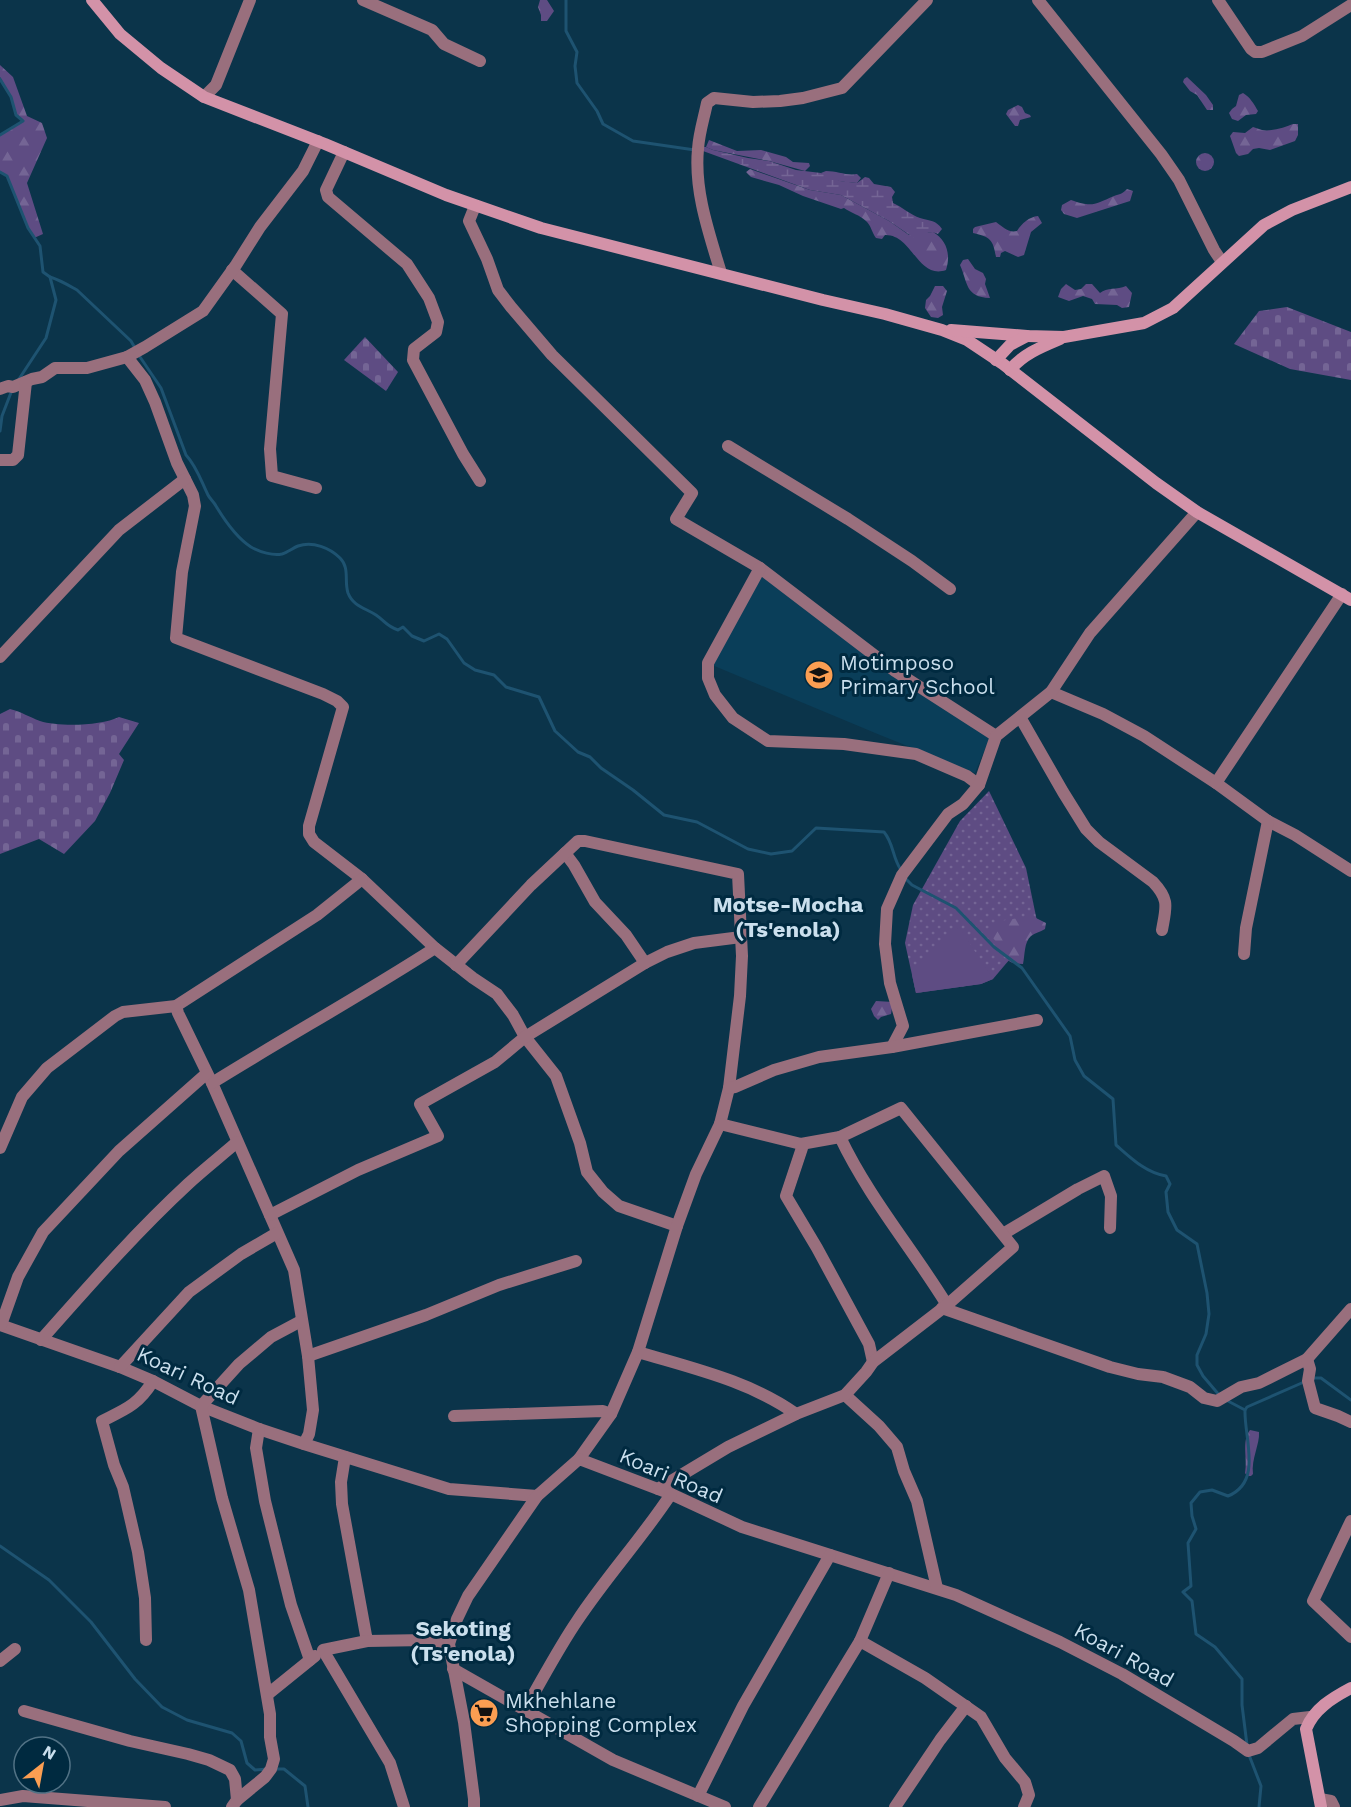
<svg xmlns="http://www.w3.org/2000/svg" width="1351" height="1807" viewBox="0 0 1351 1807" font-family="'Work Sans',sans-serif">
<defs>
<pattern id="grass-dots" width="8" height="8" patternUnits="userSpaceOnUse" patternTransform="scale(1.5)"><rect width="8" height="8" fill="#5e4c83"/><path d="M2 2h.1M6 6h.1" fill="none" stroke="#746595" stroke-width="1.8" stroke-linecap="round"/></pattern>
<pattern id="forest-firs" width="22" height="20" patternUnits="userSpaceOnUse" patternTransform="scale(1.5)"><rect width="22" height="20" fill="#5e4c83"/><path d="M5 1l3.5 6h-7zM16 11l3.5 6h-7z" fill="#746595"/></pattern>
<pattern id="wetland-marsh" width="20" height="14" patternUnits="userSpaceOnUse" patternTransform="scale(1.5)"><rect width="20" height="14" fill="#5e4c83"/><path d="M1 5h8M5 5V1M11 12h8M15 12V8" fill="none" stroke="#746595"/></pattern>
<pattern id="cemetery-stones" width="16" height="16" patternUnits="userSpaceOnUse" patternTransform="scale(1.5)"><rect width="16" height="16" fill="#5e4c83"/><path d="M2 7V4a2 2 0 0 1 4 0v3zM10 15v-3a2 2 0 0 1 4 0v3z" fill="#746595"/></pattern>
</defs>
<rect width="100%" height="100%" fill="#0b344a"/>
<polygon fill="#0a3e59" points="763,574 990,737 975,773 880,735 712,665"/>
<polygon fill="url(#grass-dots)" points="989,791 1026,868 1038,926 993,979 981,984 916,993 905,943 913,905 960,821"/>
<g fill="url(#forest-firs)">
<polygon points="540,0 547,0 554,11 547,21 541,21 541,15 538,7"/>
<polygon points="0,65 13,77 27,116 42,123 47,138 27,183 43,234 34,238 28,228 7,176 0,172 0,135 23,121 16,115 11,97 0,77"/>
<polygon points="1187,77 1206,95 1213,105 1213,110 1207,110 1197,95 1190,91 1183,82 1184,79"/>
<path d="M1243,93C1250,97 1254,104 1258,111L1256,114L1246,115L1238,121L1232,119L1229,113L1232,109L1236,106L1239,95Z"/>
<polygon points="1018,105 1022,107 1025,113 1030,115 1031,117 1020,120 1018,126 1015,126 1006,114 1008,110"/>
<path d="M1293,124H1298V135L1295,141L1270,150L1259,148L1253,149L1248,154L1239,156L1236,153L1230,136L1233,132L1245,133L1253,127C1256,128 1259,129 1262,130C1270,132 1286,127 1293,124Z"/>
<polygon points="709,140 737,151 761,150 786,157 793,162 809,163 810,166 805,171 769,161 713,150 706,147"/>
<circle cx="1205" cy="162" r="9"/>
<path d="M750,169L810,190L841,195L889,221L909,235L933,232C947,240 951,255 946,270C918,280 912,234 885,235L882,239L876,238C872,233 871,225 866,221C860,215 851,213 844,208L841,209L803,196L779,185L751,177L746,172Z"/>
<path d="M826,171C837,171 847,176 857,174L861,178L857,183C844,182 831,181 821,173Z"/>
<path d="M1127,189L1133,191L1130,201L1077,218L1064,214L1061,210L1062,205L1071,200C1093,208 1095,204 1114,196C1120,194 1122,194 1127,189Z"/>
<path d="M1038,216L1042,223L1031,232L1024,255L1018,257L1005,251L1001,253L1000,257H996C993,240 991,237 973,233V229L975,227L996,222C1003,227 1008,233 1017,231C1022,223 1029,217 1038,216Z"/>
<path d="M968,259L975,269L983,273L986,279L985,284L990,298C965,297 968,283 960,265L963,260Z"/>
<path d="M1066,284L1075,290L1081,289L1086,284H1092L1100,293C1107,287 1117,290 1126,286L1132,293L1129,307L1122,308L1117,305L1095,304L1092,299L1083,296L1069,301L1058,297L1061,289Z"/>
<polygon points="935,286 943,286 947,291 942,307 943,315 938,318 931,317 925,308 926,300 930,296"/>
<path d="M1024,917L1036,918L1046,923L1045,929C1040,932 1035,933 1031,936C1024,942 1025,955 1023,964C1004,964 1007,957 998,944C995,940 991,936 988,932L990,925C1000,919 1012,920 1024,917Z"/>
<polygon points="876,1001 893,1002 891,1014 881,1017 878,1020 874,1016 871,1009"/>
<path d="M1250,1430L1259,1432C1260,1444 1251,1459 1253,1474L1251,1476H1247L1245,1473C1248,1458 1241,1442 1250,1430Z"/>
</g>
<path fill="url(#wetland-marsh)" d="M703,147H706L713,150L748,158L769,161L796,170L821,173L840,181L857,183L865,177L869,178L874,184L891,187L895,192L892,197L893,203C902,207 911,215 920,218C930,221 936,220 942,229L938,234C930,231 925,233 920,238H914L889,221L841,195L810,190L703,151Z"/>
<g fill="url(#cemetery-stones)">
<polygon points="1287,307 1351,332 1351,380 1290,369 1234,344 1259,311"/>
<polygon points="365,337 398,372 386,391 344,360"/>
<path d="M10,709C22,712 29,717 40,721C59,727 101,726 119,717L139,723L119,754L124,760L110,793L95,821L64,854L39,839L0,854V714Z"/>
</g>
<polygon fill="#5e4c83" points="959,927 993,979 981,984 916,993 912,975"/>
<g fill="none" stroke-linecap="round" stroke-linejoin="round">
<g stroke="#1e5371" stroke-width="3">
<polyline points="566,0 566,31 577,52 575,66 577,83 597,111 603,124 633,141 695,150"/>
<polyline points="0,79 11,97 16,115 23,121 0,135"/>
<polyline points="0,172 7,176 28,228 40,246 43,272 50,277 56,300 46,338 19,379"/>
<path d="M50,277C60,280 68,285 77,290L131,341L135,348"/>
<path d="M138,354L161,388L186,455C197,467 201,481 208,495C210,499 214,502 216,506C225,521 237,538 251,547C260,552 273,556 282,554C288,552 293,548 298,546C313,541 330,548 340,558C350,568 344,581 348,593C353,606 365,608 376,615C385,621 386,626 398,630L403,627L412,636L424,641L439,634L447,639L464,663L475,670L494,675L506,687L539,697L555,731L578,752L590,757L601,768L633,790L664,815L697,822L748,849L771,854L792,851L816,828L884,832C894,844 892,857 901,870"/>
<polyline points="0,431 2,416 12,390"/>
<path d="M905,878L912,885L956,908L994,947L1022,968L1070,1036L1075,1060L1084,1076L1113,1099L1116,1145C1131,1158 1146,1173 1166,1176L1170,1184L1166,1192L1168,1212L1177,1230L1197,1244L1207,1293L1209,1314L1206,1334L1197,1355V1365L1203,1376L1220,1396"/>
<polyline points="1312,1378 1321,1378 1351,1400"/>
<path d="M1226,1400L1245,1410C1244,1438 1263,1482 1228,1496L1212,1490L1200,1492L1191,1503L1192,1516L1196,1529L1188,1543L1191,1586L1183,1592L1192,1601L1196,1634L1215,1647L1242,1679V1705L1247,1745"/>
<polyline points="1245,1410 1247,1407 1304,1382"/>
<polyline points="0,1546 49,1580 91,1622 135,1679 162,1707 187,1720 232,1733 241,1741 247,1763 255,1770 268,1769"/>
<polyline points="1249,1755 1261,1786 1259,1807"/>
<polyline points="274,1769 284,1769 305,1786 308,1807"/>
</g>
<g stroke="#996f7d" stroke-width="12">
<polyline points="363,0 432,30 444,44 480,61"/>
<polyline points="1038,0 1161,154 1179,180 1214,250 1222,262"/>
<polyline points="1218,0 1251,49 1255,52 1262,52 1302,36 1351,5"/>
<polyline points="204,97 216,85 250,0"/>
<polyline points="344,152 326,190 328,197 407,264 429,298 438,322 436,332 414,349 413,360 463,454 480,481"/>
<polyline points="475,206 469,221 487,259 498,290 511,307 552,355 692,493 676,519 760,568 895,671 996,736"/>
<polyline points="232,270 282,314 270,449 272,476 316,488"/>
<path d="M721,273C709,233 694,191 698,149C699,133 704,118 707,103L714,98L753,102L780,101L803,98L842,88L927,0"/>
<polyline points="127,357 145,380 155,402 177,463 193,495 195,506 182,572 176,638 323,694 337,701 343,707 309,826 309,834 314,842 362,879 435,948 473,978 497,994 513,1015 525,1037 556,1076 580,1143 587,1172 603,1192 619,1206 677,1226"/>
<polyline points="0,389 8,386 13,387 32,379 42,377 55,368 87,368 127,357 145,347 203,311 236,265 260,227 303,171 318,141"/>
<polyline points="728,446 848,519 912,561 950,589"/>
<polyline points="0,460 13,460 18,455 26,382"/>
<polyline points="760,568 708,663 708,678 715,695 733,718 768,741 844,744 916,754 967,776 979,785"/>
<polyline points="0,657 119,530 185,479"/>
<polyline points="1051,692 1103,714 1144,736 1216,783 1268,821 1295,835 1351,871"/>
<path d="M1020,717L1063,792L1086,829L1099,842L1153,882C1170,900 1166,907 1162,930"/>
<polyline points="1216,783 1342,594"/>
<polyline points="565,853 574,865 595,902 626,935 645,963"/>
<polyline points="1244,954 1246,928 1268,821"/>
<polyline points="456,965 531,885 578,841 585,841 738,874 742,956 740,996 729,1088 720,1124 696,1174 677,1226 638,1352 611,1414 579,1459"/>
<polyline points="176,1006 178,1013 212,1083 294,1270 308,1356 313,1410 309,1434 304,1444"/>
<polyline points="892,1047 903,1026 890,983 885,944 887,909 902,875 948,814 963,804 979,785 996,736 1051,692 1090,633 1197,512"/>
<path d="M212,1083C286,1037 362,995 435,948"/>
<polyline points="729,1088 735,1087 774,1070 819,1057 892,1047 1037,1020"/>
<path d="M840,1137C869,1198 912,1248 947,1305"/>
<polyline points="801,1144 802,1148 786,1196 817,1248 869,1344 873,1362"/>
<polyline points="0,1148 22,1097 47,1068 115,1016 123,1012 176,1006 317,915 362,879"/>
<polyline points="270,1215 358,1170 438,1136 420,1104 495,1062 525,1037 645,963 667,952 694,943 741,937"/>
<polyline points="1003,1234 1078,1189 1104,1176 1111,1196 1110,1228"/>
<polyline points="942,1308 1110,1367 1138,1374 1163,1377 1190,1387 1204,1398 1217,1401 1241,1387 1259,1383 1307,1359 1351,1309"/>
<polyline points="0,1325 120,1367 153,1381 201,1406 259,1429 304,1444 449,1489 537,1496 579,1459 671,1494 742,1527 956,1595 1060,1642 1122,1674 1234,1741 1248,1751 1258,1748 1293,1719 1310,1717"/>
<polyline points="1,1325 18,1277 43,1232 119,1151 206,1074"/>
<path d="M41,1340C88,1287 135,1233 188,1184C203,1170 221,1156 237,1142"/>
<path d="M638,1352C691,1368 750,1381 796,1414"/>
<polyline points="308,1356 426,1315 499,1285 576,1261"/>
<polyline points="1307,1359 1310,1369 1308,1381 1315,1408 1338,1416 1351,1422"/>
<polyline points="120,1367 189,1292 241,1254 277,1233"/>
<polyline points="845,1395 879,1426 897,1447 904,1471 917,1501 937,1588"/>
<polyline points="454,1416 603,1411 611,1414"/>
<polyline points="259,1429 256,1448 265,1501 291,1605 310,1660"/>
<polyline points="345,1457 341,1482 342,1504 367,1641 426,1640 449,1644"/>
<polyline points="658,1489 728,1447 796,1414 845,1395 866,1372 873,1362 947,1305 1013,1247 901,1108 840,1137 801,1144 720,1124"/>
<polyline points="1351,1521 1313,1601 1351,1637"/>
<path d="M146,1640L145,1598L138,1552L123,1487L114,1465L102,1421C126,1409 138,1405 153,1381"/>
<polyline points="367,1641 323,1650 390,1763 404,1807"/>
<polyline points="860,1641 925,1678 981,1717 1005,1758 1025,1782 1029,1795 1024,1807"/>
<polyline points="0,1661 15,1649"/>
<polyline points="453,1669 613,1760 725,1807"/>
<polyline points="268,1694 315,1656"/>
<path d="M525,1709C542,1680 558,1649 577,1621C606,1577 642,1538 671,1494"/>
<polyline points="24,1711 130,1741 188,1754 209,1760 230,1770 235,1779 237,1800 232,1807"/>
<polyline points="698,1796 743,1706 830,1555"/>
<polyline points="1320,1799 1331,1801 1334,1807"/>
<polyline points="0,1800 23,1796 165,1807"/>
<polyline points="237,1800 265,1777 271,1769 274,1759 270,1737 270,1714 249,1590 222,1498 201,1406 239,1364 271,1337 301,1321"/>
<polyline points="474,1807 474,1799 464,1722 449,1644 457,1619 468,1596 537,1496"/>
<polyline points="759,1807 860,1641 889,1573"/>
<polyline points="895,1807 940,1740 966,1706"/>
</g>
<g stroke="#d392a8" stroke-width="12">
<polyline points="92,0 120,34 161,68 204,97 325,144 446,195 541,228 823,300 885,314 942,330 967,340 1003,364 1156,483 1197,512 1351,600"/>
<polyline points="951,330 1027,336 1064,337 1144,323 1173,308 1264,225 1292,210 1351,187"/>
<polyline points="996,360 1010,345 1027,336"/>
<path d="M1010,370C1023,354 1041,347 1060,339"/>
<path d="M1321,1807L1306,1729C1314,1709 1332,1698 1351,1688"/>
</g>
</g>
<defs>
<g id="school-disc" transform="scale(1.5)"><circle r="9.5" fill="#fb9e52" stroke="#002a40"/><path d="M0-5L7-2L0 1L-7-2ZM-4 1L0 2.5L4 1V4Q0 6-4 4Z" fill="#111"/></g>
<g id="supermarket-disc" transform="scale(1.5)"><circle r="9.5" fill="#fb9e52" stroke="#002a40"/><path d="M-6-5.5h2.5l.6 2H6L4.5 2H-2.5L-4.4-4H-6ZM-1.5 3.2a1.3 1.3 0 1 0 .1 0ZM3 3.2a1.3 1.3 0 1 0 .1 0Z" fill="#111"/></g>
</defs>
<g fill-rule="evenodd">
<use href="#school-disc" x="819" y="675"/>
<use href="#supermarket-disc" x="484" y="1713"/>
</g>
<g text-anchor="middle" stroke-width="6" stroke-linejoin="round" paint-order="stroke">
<g font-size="21" fill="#cadfed" stroke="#002a40" text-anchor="start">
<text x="840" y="670">Motimposo<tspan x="840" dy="24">Primary School</tspan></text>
<text x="505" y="1708">Mkhehlane<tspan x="505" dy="24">Shopping Complex</tspan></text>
</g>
<g font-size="21" fill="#cadfed" stroke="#002a40">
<text transform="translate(188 1376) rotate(25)" y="7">Koari Road</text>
<text transform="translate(671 1476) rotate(23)" y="7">Koari Road</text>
<text transform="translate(1124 1655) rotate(29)" y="7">Koari Road</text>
</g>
<g font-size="22" font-weight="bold" fill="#cadfed" stroke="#002a40">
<text x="788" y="912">Motse-Mocha<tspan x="788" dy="25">(Ts'enola)</tspan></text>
<text x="463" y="1636">Sekoting<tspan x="463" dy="25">(Ts'enola)</tspan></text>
</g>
</g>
<g transform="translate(42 1765) rotate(31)"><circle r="28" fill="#002a40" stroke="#517285" stroke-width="1.5"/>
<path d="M0-4.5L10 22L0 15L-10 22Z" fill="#fb9e52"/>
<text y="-9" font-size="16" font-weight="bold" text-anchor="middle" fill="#cadfed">N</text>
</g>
</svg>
